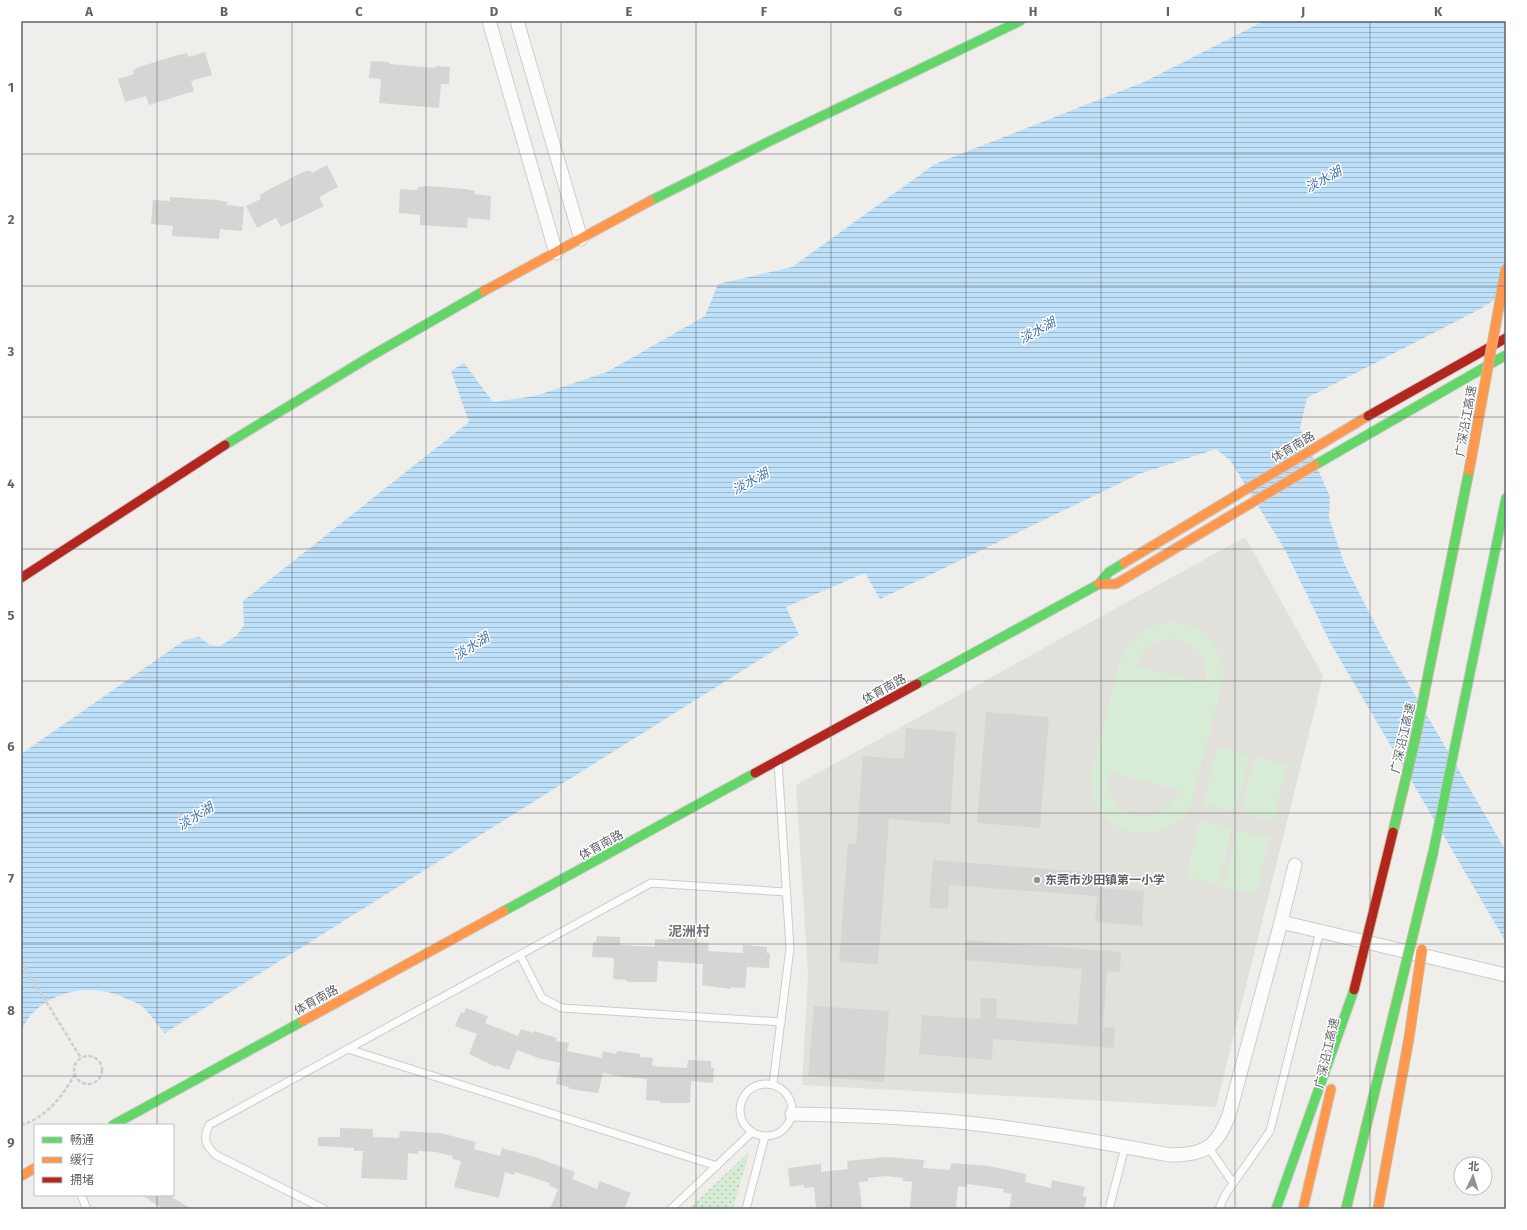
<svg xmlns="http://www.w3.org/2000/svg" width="1527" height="1230" viewBox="0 0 1527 1230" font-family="'Fira Sans','Noto Sans SC',sans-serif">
<defs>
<pattern id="grass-dots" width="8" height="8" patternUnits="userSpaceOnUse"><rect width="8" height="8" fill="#d8ebd6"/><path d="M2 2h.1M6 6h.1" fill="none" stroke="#b2c2b1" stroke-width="1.8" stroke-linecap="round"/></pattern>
<pattern id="water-rules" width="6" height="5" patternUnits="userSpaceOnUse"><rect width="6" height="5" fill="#bfe0f9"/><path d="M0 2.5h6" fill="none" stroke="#9eb9cd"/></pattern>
</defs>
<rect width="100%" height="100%" fill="#efeeea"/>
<polygon fill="#e2e0da" points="1245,537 1323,676 1216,1107 802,1085 808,975 796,785"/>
<polygon fill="url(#grass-dots)" points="749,1152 733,1209 689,1209"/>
<g fill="#d8ebd6" fill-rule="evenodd">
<path d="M1165,622C1200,622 1220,640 1224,675L1191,806C1178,824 1162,834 1140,833C1113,833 1090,806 1091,780C1091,766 1097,752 1100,738C1107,712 1113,686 1120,661C1129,639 1142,628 1165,622ZM1167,639C1193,639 1210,657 1206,683L1136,666C1141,650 1151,642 1167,639ZM1109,772L1178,790H1179C1161,835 1098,817 1109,772Z"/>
<polygon points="1218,747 1250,755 1235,812 1203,804"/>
<polygon points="1255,757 1287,765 1273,822 1241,813"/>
<polygon points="1200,820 1232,828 1218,885 1186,877"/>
<polygon points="1238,830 1270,838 1255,895 1223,887"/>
</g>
<path fill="url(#water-rules)" d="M1264,21H1506V292L1482,308L1307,398L1300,428L1330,497L1329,518L1344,563L1383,640L1506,851V942L1331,644L1285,550L1230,460L1216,449L1139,474L880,599L865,573L786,607L799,635L165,1033C157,1025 151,1015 143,1007C138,1003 132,1001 127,999C90,980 40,992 21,1030V754L185,640L199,637L210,645L220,646L236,636L244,625L243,601L469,422L451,371L464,363L493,402L535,396L607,372L705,316L718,284L792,267L935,164L1144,82Z"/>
<g fill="#d6d5d3">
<polygon points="205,52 212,75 191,81 194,91 149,105 146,96 125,102 118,79 134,74 133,70 142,66 178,55 187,53 188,57"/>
<polygon points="371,61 389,62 389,64 435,68 436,66 450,67 449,84 441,84 439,108 379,103 381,79 369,78"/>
<polygon points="327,165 338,187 319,197 324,206 281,227 276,218 257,228 246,206 261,199 260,195 268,190 301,173 310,170 312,173"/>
<polygon points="428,186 465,189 475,191 474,194 491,196 490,220 468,218 467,228 420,225 420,215 399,213 400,189 417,190 418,187"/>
<polygon points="170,197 217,200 227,202 227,205 244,207 242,231 220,229 219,239 172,236 173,226 151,224 153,200 170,201"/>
<polygon points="986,712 1049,717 1040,828 977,823"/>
<polygon points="906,728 956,732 950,824 889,819 878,964 839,962 848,843 856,844 863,756 904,759"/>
<polygon points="933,860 1099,873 1097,896 949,885 948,909 929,908"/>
<polygon points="1098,888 1144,891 1142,926 1095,922"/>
<polygon points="597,936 620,937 620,945 655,947 655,939 668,940 668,937 696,939 696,942 709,943 708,951 743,953 743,945 767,947 767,953 770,953 769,968 747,967 745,988 731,987 731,989 702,985 703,964 658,961 657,982 627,982 627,980 613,979 614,958 592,957 593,942 596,942"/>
<polygon points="966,940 1121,952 1120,972 1107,971 1103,1027 1115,1028 1114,1048 993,1039 992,1060 919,1054 922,1015 980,1019 981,998 997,999 996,1018 1077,1025 1082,969 964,960"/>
<polygon points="814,1006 889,1011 884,1082 808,1076"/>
<polygon points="466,1008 488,1016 485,1023 518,1036 521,1029 533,1033 534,1031 557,1038 556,1041 569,1043 567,1051 602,1058 603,1051 616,1054 617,1051 640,1054 640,1057 653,1058 652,1066 687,1068 688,1060 711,1061 711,1068 714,1068 713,1083 691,1081 690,1103 660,1103 660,1101 646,1100 647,1079 625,1077 603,1073 598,1093 569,1089 569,1087 556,1084 560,1063 538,1058 517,1050 509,1070 496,1065 496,1067 469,1054 477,1034 455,1026 461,1012 464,1013"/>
<polygon points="340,1128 373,1129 373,1137 399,1138 400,1131 440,1133 476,1142 474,1149 500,1156 502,1148 538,1158 575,1172 572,1179 597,1189 600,1181 631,1193 624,1209 550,1209 558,1189 549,1186 550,1183 515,1172 514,1175 505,1172 499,1198 454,1187 461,1161 452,1159 453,1156 436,1152 418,1151 418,1154 408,1153 407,1180 361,1178 363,1151 354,1151 354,1148 318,1146 318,1137 340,1137"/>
<polygon points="886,1157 924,1160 923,1168 950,1170 951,1163 989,1166 1026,1174 1025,1182 1051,1188 1052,1180 1085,1187 1083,1196 1087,1197 1084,1209 1009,1209 1012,1194 1003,1192 1004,1189 967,1184 967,1187 958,1186 956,1209 910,1208 912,1182 903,1181 903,1178 886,1176 868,1178 868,1181 859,1182 862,1209 816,1209 814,1187 804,1188 804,1185 790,1187 788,1168 821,1164 821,1172 848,1169 847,1161"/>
<polygon points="142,1195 169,1195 191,1209 163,1209"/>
</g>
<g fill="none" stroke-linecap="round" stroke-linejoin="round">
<g stroke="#cbcccc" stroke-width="9">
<g id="lane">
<polyline points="520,955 542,998 562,1008 781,1022"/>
<polyline points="348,1049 717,1166"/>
<circle cx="766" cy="1110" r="26"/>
<polyline points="773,1084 790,948 778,762"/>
<polyline points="1209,1148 1233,1183"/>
<polyline points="81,1195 87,1209"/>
<path d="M324,1209L216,1155C205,1145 203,1139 209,1125L651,883L786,892"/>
<polyline points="671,1209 752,1132"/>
<polyline points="746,1209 765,1136"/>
<polyline points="1109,1209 1125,1147"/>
<polyline points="1219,1209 1225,1195 1270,1131 1320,931"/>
</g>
</g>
<g stroke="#cbcccc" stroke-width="15">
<g id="street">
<polyline points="489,21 556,253"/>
<polyline points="517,21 581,239"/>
<polyline points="1281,922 1506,975"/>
<path d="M792,1114C848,1115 903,1117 958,1122C1029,1129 1100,1142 1170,1155C1205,1155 1217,1147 1229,1115L1281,922L1295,865"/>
</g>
</g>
<g stroke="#cacacb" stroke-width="11">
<g id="fast">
<polyline points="650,201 770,141 1020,21"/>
<polyline points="225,445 371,356 484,291"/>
<polyline points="1315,465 1506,355"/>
<polyline points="917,684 1099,584 1109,572 1124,563"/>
<polyline points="1433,853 1506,498"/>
<polyline points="504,911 755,773"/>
<polyline points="113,1125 303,1021"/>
<polyline points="1276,1209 1354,990"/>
</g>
</g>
<g stroke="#cacacb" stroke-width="11">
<g id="slow">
<polyline points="484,291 650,201"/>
<polyline points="1124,563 1368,416"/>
<polyline points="1099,584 1116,584 1315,465"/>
<polyline points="303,1021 504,911"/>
<polyline points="21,1176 35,1168"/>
<polyline points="1303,1209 1331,1089"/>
</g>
</g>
<g stroke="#cacacb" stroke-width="11">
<g id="jam">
<polyline points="1368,416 1506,338"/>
<polyline points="21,578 225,445"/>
<polyline points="755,773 917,684"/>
</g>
</g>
<g stroke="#cacfcc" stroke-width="2.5" stroke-dasharray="4 2" stroke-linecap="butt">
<polyline points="21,961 81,1058"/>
<circle cx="88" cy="1070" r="14"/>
<path d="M21,1125C46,1118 63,1096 75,1074"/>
</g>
<use href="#lane" stroke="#fdfcfc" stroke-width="7"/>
<use href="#street" stroke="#fdfcfc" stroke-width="13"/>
<use href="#fast" stroke="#63d668" stroke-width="9"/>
<use href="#slow" stroke="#ff974d" stroke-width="9"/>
<use href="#jam" stroke="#b3261e" stroke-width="9"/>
<g stroke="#c8b996" stroke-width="11" stroke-linecap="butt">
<g id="fast-bridge">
<polyline points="1393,832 1415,740 1469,471"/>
<polyline points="1346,1209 1433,853"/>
</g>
</g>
<g stroke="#c8b996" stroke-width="11" stroke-linecap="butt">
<g id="slow-bridge">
<polyline points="1469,471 1506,268"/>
<polyline points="1378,1209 1409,1038 1422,949"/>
</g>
</g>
<g stroke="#c8b996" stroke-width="11" stroke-linecap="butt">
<polyline id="jam-bridge" points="1354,990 1393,832"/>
</g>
<use href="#fast-bridge" stroke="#63d668" stroke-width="9"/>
<use href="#slow-bridge" stroke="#ff974d" stroke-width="9"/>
<use href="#jam-bridge" stroke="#b3261e" stroke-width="9"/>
</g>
<path fill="none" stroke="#5f6368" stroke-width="1" stroke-opacity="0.55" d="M157,21V1125M292,21V1209M426,21V1209M561,21V1209M696,21V1209M831,21V1209M966,21V1209M1101,21V1209M1235,21V1209M1370,21V1209M21,154H1506M21,286H1506M21,417H1506M21,549H1506M21,681H1506M21,813H1506M21,944H1506M21,1076H1506M157,1195V1209"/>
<circle fill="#919496" stroke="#fff" stroke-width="1.5" cx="1037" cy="880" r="4"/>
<g text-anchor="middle" stroke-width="3" stroke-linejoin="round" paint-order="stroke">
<g font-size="12" fill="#5f6368" stroke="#fff">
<text transform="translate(1466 421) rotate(-80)" y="4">广深沿江高速</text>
<text transform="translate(1293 447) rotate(-31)" y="4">体育南路</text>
<text transform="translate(884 689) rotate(-29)" y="4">体育南路</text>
<text transform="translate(1403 738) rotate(-77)" y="4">广深沿江高速</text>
<text transform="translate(601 845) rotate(-29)" y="4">体育南路</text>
<text transform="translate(316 1000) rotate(-29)" y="4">体育南路</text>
<text transform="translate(1327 1053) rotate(-77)" y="4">广深沿江高速</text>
</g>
<g font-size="12" font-weight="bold" fill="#5f6368" stroke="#fff" text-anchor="start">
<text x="1045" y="884">东莞市沙田镇第一小学</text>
</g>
<g font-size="13" font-style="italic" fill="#4174aa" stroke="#fff">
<text transform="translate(1323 179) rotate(-28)" y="5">淡水湖</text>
<text transform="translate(1037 330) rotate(-28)" y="5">淡水湖</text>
<text transform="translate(750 481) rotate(-28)" y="5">淡水湖</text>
<text transform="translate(471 646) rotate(-32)" y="5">淡水湖</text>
<text transform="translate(195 816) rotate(-32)" y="5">淡水湖</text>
</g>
<g font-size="14" font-weight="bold" fill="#70757a" stroke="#fff">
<text x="689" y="936">泥洲村</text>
</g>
</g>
<rect width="1527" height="1230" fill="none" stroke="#ffffff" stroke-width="44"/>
<rect x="34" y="1124" width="140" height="72" fill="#ffffff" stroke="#bfc1c3"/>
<rect x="42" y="1137" width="20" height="6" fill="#63d668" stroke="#bfc1c3"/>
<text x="70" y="1144" font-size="12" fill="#5f6368">畅通</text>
<rect x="42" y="1157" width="20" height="6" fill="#ff974d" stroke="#bfc1c3"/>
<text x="70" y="1164" font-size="12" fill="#5f6368">缓行</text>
<rect x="42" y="1177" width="20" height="6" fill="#b3261e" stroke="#bfc1c3"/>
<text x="70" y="1184" font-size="12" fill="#5f6368">拥堵</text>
<g transform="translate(1473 1176) rotate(4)"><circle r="19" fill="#ffffff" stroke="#bfc1c3"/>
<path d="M0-3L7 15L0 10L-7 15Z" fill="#919496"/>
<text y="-6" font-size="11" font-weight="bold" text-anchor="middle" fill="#5f6368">北</text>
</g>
<rect x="22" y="22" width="1483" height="1186" fill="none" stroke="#5f6368" stroke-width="1.5"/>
<g font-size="13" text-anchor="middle" font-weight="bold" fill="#5f6368">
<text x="89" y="16">A</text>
<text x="224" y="16">B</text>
<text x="359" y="16">C</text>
<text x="494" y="16">D</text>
<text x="629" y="16">E</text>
<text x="764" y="16">F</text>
<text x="898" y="16">G</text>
<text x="1033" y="16">H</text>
<text x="1168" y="16">I</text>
<text x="1303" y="16">J</text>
<text x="1438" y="16">K</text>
<text x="11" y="92">1</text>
<text x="11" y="224">2</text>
<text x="11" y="356">3</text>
<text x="11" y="488">4</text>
<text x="11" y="620">5</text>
<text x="11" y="751">6</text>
<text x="11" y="883">7</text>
<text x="11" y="1015">8</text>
<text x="11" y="1147">9</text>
</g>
</svg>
